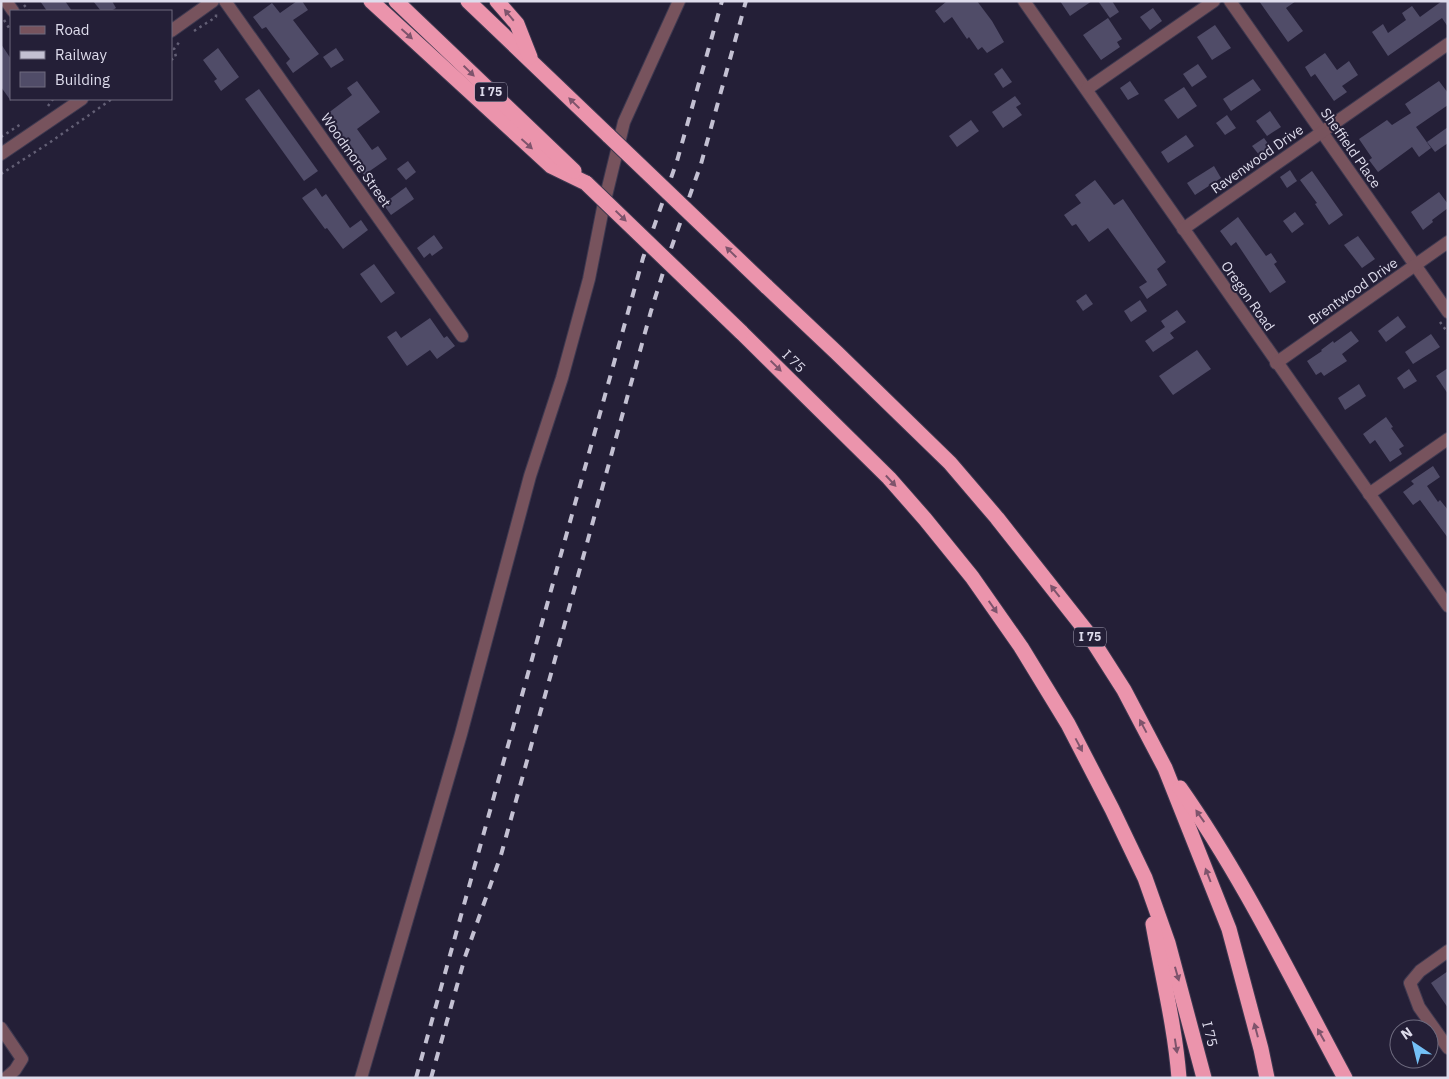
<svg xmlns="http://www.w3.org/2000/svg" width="1449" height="1079" viewBox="0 0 1449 1079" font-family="'IBM Plex Sans',sans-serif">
<rect width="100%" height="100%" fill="#241f37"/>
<g fill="#504c68">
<polygon points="40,1 65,1 72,11 47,11"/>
<polygon points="93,1 112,1 116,8 111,11 101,11"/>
<polygon points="297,1 302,1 308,10 293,20 319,54 293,73 286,63 290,59 266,27 262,29 253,17 272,3 280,13"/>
<polygon points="947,1 977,1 992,21 1004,42 987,53 982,47 978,50 969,37 967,39 952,17 944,23 935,11"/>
<polygon points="1060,1 1092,1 1070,16"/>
<polygon points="1098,1 1112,1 1119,12 1110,18"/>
<polygon points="1259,1 1296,1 1286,8 1303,31 1288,42"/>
<polygon points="1442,1 1448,1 1448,27 1442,18 1388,56 1372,32 1383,24 1388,33 1406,20 1402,13 1412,6 1420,17"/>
<polygon points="1153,8 1162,21 1150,30 1140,17"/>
<polygon points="1108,18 1122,39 1117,42 1120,47 1101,60 1083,35"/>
<polygon points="1215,25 1231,48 1212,60 1197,37"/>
<polygon points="1,44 11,59 11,101 1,87"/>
<polygon points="218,48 239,77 221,91 214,81 217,79 203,60"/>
<polygon points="336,48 344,60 331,68 323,57"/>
<polygon points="1325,53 1337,70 1349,61 1358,75 1342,86 1347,92 1334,101 1315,74 1311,77 1305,67"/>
<polygon points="1198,64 1207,77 1192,87 1183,74"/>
<polygon points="1002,68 1012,82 1003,88 994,74"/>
<polygon points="1253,79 1261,90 1231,111 1223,99"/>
<polygon points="357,81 380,112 357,129 372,150 378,146 387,159 364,175 323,117 352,95 347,88"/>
<polygon points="1130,81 1139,94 1128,100 1120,88"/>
<polygon points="1439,81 1448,93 1448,105 1416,127 1431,148 1419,157 1412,147 1378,172 1369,160 1372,158 1359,139 1387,120 1392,125 1411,113 1405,104"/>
<polygon points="1184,87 1197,106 1178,119 1164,100"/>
<polygon points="259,89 318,171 304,181 245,99"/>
<polygon points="1015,96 1021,104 1016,107 1022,115 1003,128 992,112"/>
<polygon points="1270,111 1281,127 1267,136 1256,121"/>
<polygon points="1227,115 1236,128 1225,135 1216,123"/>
<polygon points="971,120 979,131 957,147 949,136"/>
<polygon points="1448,127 1448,143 1435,152 1427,142"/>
<polygon points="1186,135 1194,146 1168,163 1161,152"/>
<polygon points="1264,138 1271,148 1260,156 1252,146"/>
<polygon points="408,161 416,172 406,180 397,169"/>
<polygon points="1214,166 1221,178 1195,195 1187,183"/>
<polygon points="1290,170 1297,181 1287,188 1280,177"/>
<polygon points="1312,171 1343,215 1329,225 1315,204 1317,203 1300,180"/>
<polygon points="1095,180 1114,205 1123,199 1166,262 1157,269 1167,285 1147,299 1139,287 1147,282 1108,228 1089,242 1076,224 1072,226 1064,215 1081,203 1075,195"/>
<polygon points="406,187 414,199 391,215 383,204"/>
<polygon points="316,188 322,197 326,194 350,228 361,220 368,230 343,249 327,228 325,229 302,198"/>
<polygon points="1439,192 1448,204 1448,208 1432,220 1433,222 1423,230 1411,212"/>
<polygon points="1295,212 1304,224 1292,233 1283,221"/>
<polygon points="1238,217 1266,256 1271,253 1277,262 1274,264 1286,282 1270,293 1236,242 1231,246 1220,231"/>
<polygon points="434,235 443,248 432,256 430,253 424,258 417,248"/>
<polygon points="1358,236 1375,259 1362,268 1344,245"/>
<polygon points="374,264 395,293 381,303 360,274"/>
<polygon points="1086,294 1093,304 1083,311 1076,301"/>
<polygon points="1140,300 1147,311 1131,322 1124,311"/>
<polygon points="1177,310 1186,322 1170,333 1174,338 1153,352 1145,341 1165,327 1161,321"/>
<polygon points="1398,316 1406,327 1386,342 1378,331"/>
<polygon points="430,318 444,338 447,336 455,346 437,359 430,350 407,366 387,337 396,331 401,338"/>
<polygon points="1351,331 1359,341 1342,354 1347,361 1324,376 1321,372 1316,375 1307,361 1322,351 1321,350 1333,341 1334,343"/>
<polygon points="1431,334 1440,347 1413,364 1405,352"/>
<polygon points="1197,350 1211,369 1173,395 1159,376"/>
<polygon points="1448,368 1448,394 1436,376"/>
<polygon points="1409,369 1417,381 1404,389 1397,378"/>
<polygon points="1359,384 1366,396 1345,410 1338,398"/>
<polygon points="1386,417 1393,427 1391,428 1404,446 1399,449 1402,454 1390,462 1375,440 1370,444 1363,434"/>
<polygon points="1433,466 1440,477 1427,486 1438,502 1440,500 1448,510 1448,538 1420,500 1413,505 1403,492 1414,484 1411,481"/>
<polygon points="1448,971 1448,1008 1431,983"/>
</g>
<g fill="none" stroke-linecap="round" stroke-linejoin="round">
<g stroke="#3e3950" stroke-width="14">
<g id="minor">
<polyline points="6,1 13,11"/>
<polyline points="225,1 462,336"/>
<polyline points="1024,1 1448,606"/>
<polyline points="1230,1 1448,312"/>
<polyline points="171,31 213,1"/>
<polyline points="1087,89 1214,1"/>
<polyline points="1,154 82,99"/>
<polyline points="1183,229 1448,44"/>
<polyline points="1276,363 1448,242"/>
<polyline points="1369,494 1448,439"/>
<polyline points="1448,951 1420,971 1410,983 1419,1007 1448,1048"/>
<polyline points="1,1028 22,1059 15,1070 6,1078"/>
<polyline points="361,1078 461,734 530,476 562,378 589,279 603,208 624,122 679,1"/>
</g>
</g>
<g stroke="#3e3950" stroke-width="17">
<g id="highway">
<polyline points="371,1 551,166 586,183"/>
<polyline points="396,1 574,171"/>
<polyline points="468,1 609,136"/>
<polyline points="497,1 517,24 530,57"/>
<polyline points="766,286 837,353 950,463 997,518 1087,632 1124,690 1165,768 1229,929 1261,1049 1267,1078"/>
<polyline points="741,332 889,478 925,519 972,577 1021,647 1068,724 1112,809 1145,878 1168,943 1204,1078"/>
<path d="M1180,788C1244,879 1292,980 1345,1078"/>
<path d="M1153,924C1162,975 1175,1026 1179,1078"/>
</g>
</g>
<g stroke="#635f75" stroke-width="2.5" stroke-dasharray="2.5 4" stroke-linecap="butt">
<polyline points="24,5 29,11"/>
<polyline points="4,20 11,31"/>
<polyline points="194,31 216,17 216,13"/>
<polyline points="171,60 176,57 174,49 180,41"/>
<polyline points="48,106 53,99"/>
<polyline points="1,137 21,124"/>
<polyline points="1,174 49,143 112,99"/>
<polyline points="1440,322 1448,333"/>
</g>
<use href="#minor" stroke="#77535d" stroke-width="12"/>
<use href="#highway" stroke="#eb94ac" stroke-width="15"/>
<g stroke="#c3c0d2" stroke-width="4" stroke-dasharray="9 9" stroke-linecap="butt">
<polyline points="416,1078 643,258 677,161 722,1"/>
<polyline points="431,1078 465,957 501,855 651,311 667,260 701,164 746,1"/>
</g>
<g stroke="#3e3950" stroke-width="17" stroke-linecap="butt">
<g id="highway-bridge">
<polyline points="609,136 766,286"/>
<polyline points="586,183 741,332"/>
</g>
</g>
<use href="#highway-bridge" stroke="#eb94ac" stroke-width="15"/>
</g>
<defs><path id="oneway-solid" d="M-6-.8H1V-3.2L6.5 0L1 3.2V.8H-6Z" transform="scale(1.25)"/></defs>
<g fill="#7e546c">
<use href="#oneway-solid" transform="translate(509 15) rotate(-130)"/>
<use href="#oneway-solid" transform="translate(407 34) rotate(42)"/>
<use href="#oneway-solid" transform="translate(469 71) rotate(44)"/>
<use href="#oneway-solid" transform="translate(574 103) rotate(-136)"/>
<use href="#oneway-solid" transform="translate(527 144) rotate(42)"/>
<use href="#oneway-solid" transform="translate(621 216) rotate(44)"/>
<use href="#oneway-solid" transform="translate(731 252) rotate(-136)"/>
<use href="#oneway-solid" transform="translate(776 366) rotate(44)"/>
<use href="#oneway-solid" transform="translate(891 481) rotate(47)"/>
<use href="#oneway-solid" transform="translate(1055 591) rotate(-128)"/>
<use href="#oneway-solid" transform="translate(993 607) rotate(55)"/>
<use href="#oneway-solid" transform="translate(1143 726) rotate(-118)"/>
<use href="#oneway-solid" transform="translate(1079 745) rotate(62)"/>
<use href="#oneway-solid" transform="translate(1200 816) rotate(-125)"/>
<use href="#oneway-solid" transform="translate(1208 875) rotate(-111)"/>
<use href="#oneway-solid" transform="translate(1177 974) rotate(74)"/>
<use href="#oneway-solid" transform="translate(1256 1030) rotate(-105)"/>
<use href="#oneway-solid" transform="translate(1321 1035) rotate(-119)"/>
<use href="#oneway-solid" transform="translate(1176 1046) rotate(81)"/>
</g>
<g text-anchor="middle" stroke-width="4" stroke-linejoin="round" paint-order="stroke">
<g fill="#241f37" stroke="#a6a3b6" stroke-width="1">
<rect x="475" y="82.5" width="32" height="19" rx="4"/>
<rect x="1074" y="627.5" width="32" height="19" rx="4"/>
</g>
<g font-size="12" font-weight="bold" fill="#dedcec">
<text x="491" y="96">I 75</text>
<text x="1090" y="641">I 75</text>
</g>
<g font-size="14" fill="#dedcec" stroke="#241f37">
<text transform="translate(1351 148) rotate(55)" y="5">Sheffield Place</text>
<text transform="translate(1257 159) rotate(-35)" y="5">Ravenwood Drive</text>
<text transform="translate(356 160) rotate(55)" y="5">Woodmore Street</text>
<text transform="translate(1353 291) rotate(-35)" y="5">Brentwood Drive</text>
<text transform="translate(1248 296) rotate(55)" y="5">Oregon Road</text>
<text transform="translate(794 361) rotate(44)" y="5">I 75</text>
<text transform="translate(1210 1034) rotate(76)" y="5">I 75</text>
</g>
</g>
<rect width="1449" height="1079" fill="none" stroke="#dedcec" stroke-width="5"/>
<rect x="10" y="10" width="162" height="90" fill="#241f37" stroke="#6e6b7f"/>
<rect x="20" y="26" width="25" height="8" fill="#77535d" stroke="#6e6b7f"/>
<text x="55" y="35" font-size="15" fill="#dedcec">Road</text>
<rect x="20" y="51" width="25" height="8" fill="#c3c0d2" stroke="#6e6b7f"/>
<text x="55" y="60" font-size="15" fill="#dedcec">Railway</text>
<rect x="20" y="72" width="25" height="15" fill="#504c68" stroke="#6e6b7f"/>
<text x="55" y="85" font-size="15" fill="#dedcec">Building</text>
<g transform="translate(1414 1044) rotate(325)"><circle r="24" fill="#241f37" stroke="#6e6b7f"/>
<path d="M0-4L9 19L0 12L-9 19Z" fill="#74c0f6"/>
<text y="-8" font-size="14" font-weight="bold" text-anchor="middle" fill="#dedcec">N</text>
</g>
</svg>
